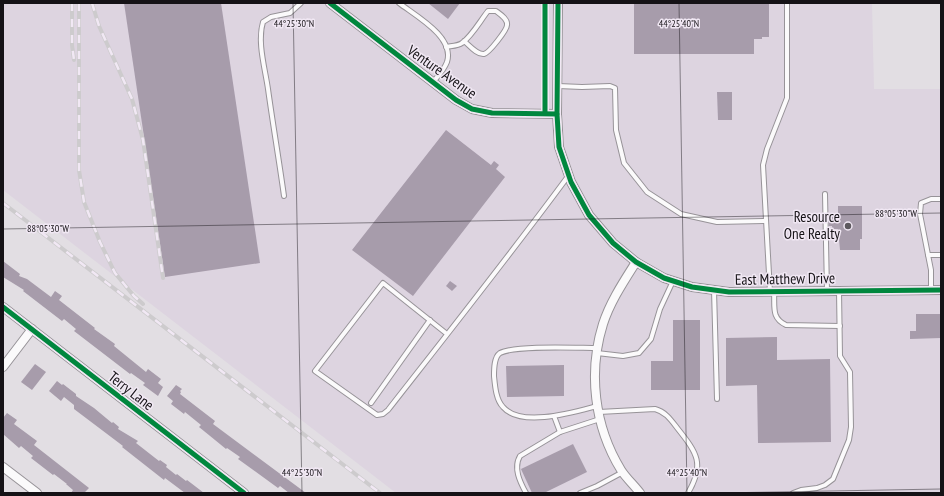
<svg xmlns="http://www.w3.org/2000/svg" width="944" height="496" viewBox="0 0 944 496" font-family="'PT Sans Narrow',sans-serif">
<rect width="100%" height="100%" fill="#e2dee3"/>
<polygon fill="#ddd4e0" points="3,3 872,3 874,89 941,89 941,493 396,493 3,190"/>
<g fill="#a79cab">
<polygon points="124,3 221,3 260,263 165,277"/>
<polygon points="428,3 460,3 448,19"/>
<polygon points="634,3 769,3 769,37 762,37 762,39 754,39 754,54 634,54"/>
<polygon points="717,92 732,92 732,120 718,120"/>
<polygon points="446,130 491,165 494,161 499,165 496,169 505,177 413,296 352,250"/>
<polygon points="838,206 862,206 862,239 860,239 860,250 840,250 838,229 832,229 832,226 829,226 829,220 832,219 832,216 838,216"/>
<polygon points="3,261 20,274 19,276 27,279 51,297 55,291 62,296 59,300 95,328 94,329 115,344 114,346 146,372 148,369 161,379 158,383 163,387 158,396 143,385 145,383 131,373 130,374 74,331 76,329 64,319 62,321 23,291 24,290 3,277"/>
<polygon points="450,281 457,286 452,291 446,286"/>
<polygon points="916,314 941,314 941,338 910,339 910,331 916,331"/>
<polygon points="673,320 700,320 700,390 651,390 651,361 673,361"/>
<polygon points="777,337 777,360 830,359 831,442 758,443 757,385 726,386 726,338"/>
<polygon points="35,364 46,372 32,390 21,382"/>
<polygon points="564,365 564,396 507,397 506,366"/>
<polygon points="57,381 62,385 63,384 76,394 76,396 94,408 112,423 113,422 119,427 118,429 138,441 136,443 159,461 160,460 167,465 166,467 176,475 177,474 186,481 187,480 204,493 185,493 165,478 164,480 122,447 123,446 74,409 74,405 64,397 61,401 49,391"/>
<polygon points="176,385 182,389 180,391 181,392 180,394 215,421 213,424 306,493 289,493 280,486 278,488 238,459 240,457 227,448 226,449 215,440 199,427 201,425 185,412 184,414 171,404 173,401 167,396"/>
<polygon points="7,413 17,420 14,424 37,441 34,445 89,488 84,493 71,493 73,490 66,484 67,484 54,474 53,475 31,458 33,456 21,446 19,448 3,434 3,418"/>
<polygon points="573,444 587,472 544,493 532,493 521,469"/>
</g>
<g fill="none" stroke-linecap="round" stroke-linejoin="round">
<g stroke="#979398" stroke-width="6">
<g id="lane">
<path d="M399,3C416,16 455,37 447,62C444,70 438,76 433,82"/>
<path d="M446,47C451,46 458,46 462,43C472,36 480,21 488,11H496C500,14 508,19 507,25C507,30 489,53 484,54C477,55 469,45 464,41"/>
<polyline points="558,86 582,87 610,86 615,88 616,130 624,163 647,192 681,214 717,222 766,221"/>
<polyline points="825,194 827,291"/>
<path d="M284,196C279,160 273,125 268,89C265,68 257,42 263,22L271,17L290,13L301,3"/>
<polyline points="928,255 941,255"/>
<polyline points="714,290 717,399"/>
<polyline points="931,290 931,270 920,214 921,203 931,199 941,199"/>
<polyline points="770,292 763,165 767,149 787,98 787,3"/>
<path d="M774,292C775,307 771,318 786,325L840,326"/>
<path d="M447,334L383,283L315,371L377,415L383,414L388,410C449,332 510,255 569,175"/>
<polyline points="597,353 623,356 639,353 651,339 660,309 673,281"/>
<polyline points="371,403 430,320"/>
<path d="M597,406C574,412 521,428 503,407C496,400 495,386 494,376C494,369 494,357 500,353C516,345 577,348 598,348"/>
<path d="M599,412L655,409C666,412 671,420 678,429C697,453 705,464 688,493"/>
<polyline points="554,416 560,432"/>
<path d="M526,493C520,482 513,468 520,456L560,432L600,419"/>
<polyline points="580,493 597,486 623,472"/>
<polyline points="793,493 801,490 817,488 825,485 833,479 849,440 851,427 850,372 840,356 839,291"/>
</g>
</g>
<g stroke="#979398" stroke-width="10">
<g id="street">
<polyline points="330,3 456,100 472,109 492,113 557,114"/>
<polyline points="558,3 557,114 559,147 571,182 589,215 613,243 636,262 664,278 692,287 729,292 941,290"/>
<path d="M636,262C624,281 610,302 603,324C588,372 594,426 621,470C626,478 634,485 640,493"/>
<polyline points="3,307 244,493"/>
<polyline points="3,367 32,329"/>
<polyline points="3,467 37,493"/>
</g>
</g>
<use href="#lane" stroke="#fbfafb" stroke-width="4"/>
<use href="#street" stroke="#fbfafb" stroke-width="8"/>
<g stroke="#cdcbcd" stroke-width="4">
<g id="rail">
<polyline points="72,3 72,45 74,60"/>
<polyline points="79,3 79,170 84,202 100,242 115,273 134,296 143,304"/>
<polyline points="92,3 99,26 132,99 143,140 163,278"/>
<polyline points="3,203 380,493"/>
</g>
</g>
<use href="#rail" stroke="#f1e8f4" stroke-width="2.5" stroke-dasharray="8" stroke-linecap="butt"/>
<g stroke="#f1e8f4" stroke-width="8">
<g id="cycleway">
<polyline points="330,3 456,100 472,109 492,113 557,114"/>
<polyline points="545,3 545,113"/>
<polyline points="558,3 557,114 559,147 571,182 589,215 613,243 636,262 664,278 692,287 729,292 941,290"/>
<polyline points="3,307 244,493"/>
</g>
</g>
<use href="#cycleway" stroke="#00873e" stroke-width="5"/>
</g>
<path fill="none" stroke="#151216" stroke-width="1" stroke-opacity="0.45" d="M293,3L302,493M679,3L687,493M3,229L941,213M718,493L941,489"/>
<circle fill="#5d595e" stroke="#f1e8f4" stroke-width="1.5" cx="848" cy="226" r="4"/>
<g text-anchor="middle" stroke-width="3" stroke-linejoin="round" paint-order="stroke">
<g font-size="15" fill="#151216" stroke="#f1e8f4">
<text transform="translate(442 72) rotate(35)" y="5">Venture Avenue</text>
<text transform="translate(785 279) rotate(-1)" y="5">East Matthew Drive</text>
<text transform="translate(131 391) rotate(38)" y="5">Terry Lane</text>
</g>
<g font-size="15" fill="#151216" stroke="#f1e8f4" text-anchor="end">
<text x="840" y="222">Resource<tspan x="840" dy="17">One Realty</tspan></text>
</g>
</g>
<g font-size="10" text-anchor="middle" fill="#151216" stroke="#f1e8f4" stroke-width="3" stroke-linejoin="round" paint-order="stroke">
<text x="294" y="27">44°25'30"N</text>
<text x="679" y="27">44°25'40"N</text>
<text x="896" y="217">88°05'30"W</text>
<text x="48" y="232">88°05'30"W</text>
<text x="302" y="476">44°25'30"N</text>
<text x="687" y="476">44°25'40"N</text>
</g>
<rect width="944" height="496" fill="none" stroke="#151216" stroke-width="8"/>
</svg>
